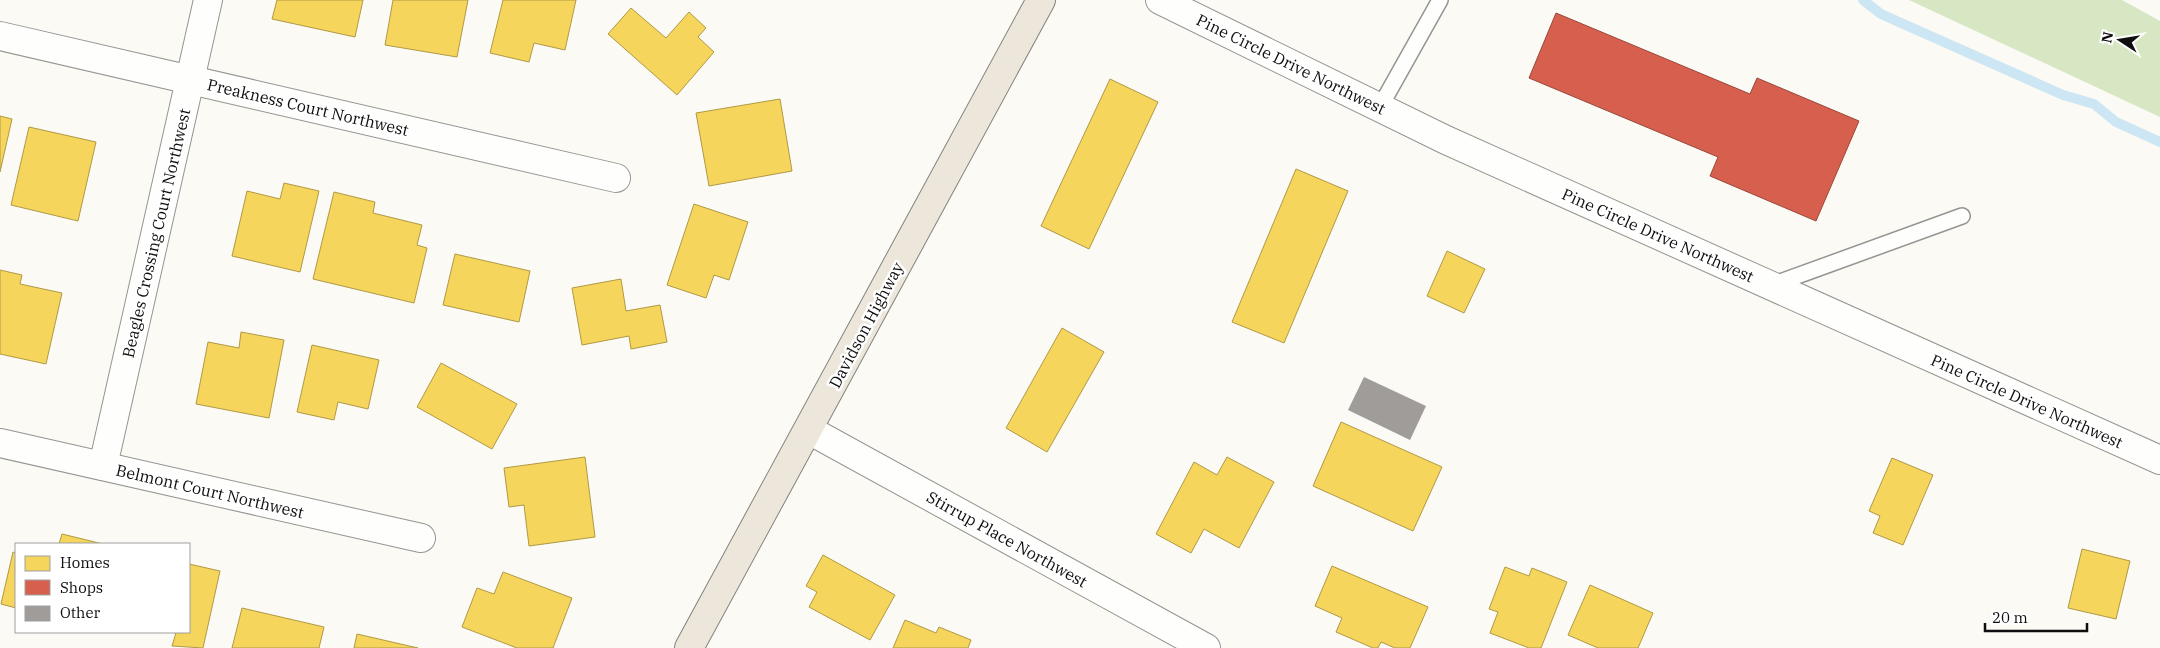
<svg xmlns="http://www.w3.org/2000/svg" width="2160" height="648" viewBox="0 0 2160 648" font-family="'IBM Plex Serif',serif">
<rect width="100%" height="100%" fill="#fbfaf4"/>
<polygon fill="#d7e7c3" points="1909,0 2122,0 2160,21 2160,117"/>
<g fill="#f6d55c" stroke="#b09945">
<polygon points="277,0 363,0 355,37 272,19"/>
<polygon points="393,0 468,0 457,57 385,45"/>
<polygon points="503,0 576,0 565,50 534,43 529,62 490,53"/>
<polygon points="631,8 666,38 689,12 706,28 698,37 714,52 677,95 608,34"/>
<polygon points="1110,79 1158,102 1089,249 1041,226"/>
<polygon points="780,99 792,171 709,186 696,113"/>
<polygon points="0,116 12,119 0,172"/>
<polygon points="29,127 96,142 78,221 11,205"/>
<polygon points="1296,169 1348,191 1284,343 1232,322"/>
<polygon points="284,183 319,191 300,272 232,256 247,191 280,199"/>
<polygon points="334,192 375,202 373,213 422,225 417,245 427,248 414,303 313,279"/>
<polygon points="694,204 748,222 729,280 714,275 706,298 667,285"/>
<polygon points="1447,251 1485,269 1464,313 1427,296"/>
<polygon points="455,254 530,271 519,322 443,305"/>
<polygon points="0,270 22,275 20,284 62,293 46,364 0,354"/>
<polygon points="621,279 626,311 660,305 667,342 631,349 629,336 582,345 572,288"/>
<polygon points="1062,328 1104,352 1047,452 1006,428"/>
<polygon points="241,332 284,340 269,418 196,404 208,342 239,348"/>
<polygon points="312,345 379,360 368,409 338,402 334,420 297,412"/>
<polygon points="441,363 517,404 492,449 417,407"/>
<polygon points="1341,422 1442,467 1413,531 1313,486"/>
<polygon points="585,457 595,537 529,546 524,505 509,507 504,468"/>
<polygon points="1227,457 1274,482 1239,548 1204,529 1191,553 1156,534 1194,462 1217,475"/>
<polygon points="1892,458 1933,475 1903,545 1873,533 1880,516 1869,511"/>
<polygon points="62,534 103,544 59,544"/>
<polygon points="2082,549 2130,561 2116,619 2068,608"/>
<polygon points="13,552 16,553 16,608 1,604"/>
<polygon points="823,555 895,595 870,640 809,607 817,592 806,586"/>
<polygon points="189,564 220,571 203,648 172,646 176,633 169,632 189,632"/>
<polygon points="1332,566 1428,607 1410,648 1395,648 1381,642 1378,648 1373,648 1336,632 1342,618 1315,606"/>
<polygon points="1505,567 1529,576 1532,568 1567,582 1541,648 1529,648 1490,633 1498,612 1489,609"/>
<polygon points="503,572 572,598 553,648 517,648 462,627 477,588 494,594"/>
<polygon points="1590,585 1653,613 1638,648 1598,648 1568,635"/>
<polygon points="242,608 324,627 319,648 232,648"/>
<polygon points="905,620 936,633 939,627 971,640 968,648 893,648"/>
<polygon points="357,634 418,648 354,648"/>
</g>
<polygon fill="#d6604d" stroke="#9a473a" points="1556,13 1750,94 1757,78 1859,121 1816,221 1710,176 1718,157 1529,78"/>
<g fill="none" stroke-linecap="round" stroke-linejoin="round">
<polyline stroke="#cce7f3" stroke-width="10" points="1863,0 1881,14 2063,95 2094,104 2116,122 2160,142"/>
</g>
<polygon fill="#9f9c99" points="1364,377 1426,406 1410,440 1348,410"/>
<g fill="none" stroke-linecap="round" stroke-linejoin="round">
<g stroke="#959492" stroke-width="18">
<g id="lane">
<polyline points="1380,107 1440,0"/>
<polyline points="1772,285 1962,216"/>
</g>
</g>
<g stroke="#959492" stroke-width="30">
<g id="street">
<polyline points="1160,0 1446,140 2160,460"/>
<polyline points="0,36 616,178"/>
<polyline points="809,430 1206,648"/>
<polyline points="0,443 421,538"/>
<polyline points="103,466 208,0"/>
</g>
</g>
<g stroke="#82827f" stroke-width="30">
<polyline id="primary" points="689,648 1041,0"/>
</g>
<use href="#lane" stroke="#fefefd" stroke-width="15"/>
<use href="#street" stroke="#fefefd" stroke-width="28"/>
<use href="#primary" stroke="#ece7da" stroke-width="28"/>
</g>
<g text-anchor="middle" stroke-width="5" stroke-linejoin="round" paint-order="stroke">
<g font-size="16" fill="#0e0e0e" stroke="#fff">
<text transform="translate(1291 64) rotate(26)" y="6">Pine Circle Drive Northwest</text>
<text transform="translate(308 107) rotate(13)" y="6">Preakness Court Northwest</text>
<text transform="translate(156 233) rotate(-77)" y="6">Beagles Crossing Court Northwest</text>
<text transform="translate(1658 235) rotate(24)" y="6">Pine Circle Drive Northwest</text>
<text transform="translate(866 325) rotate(-62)" y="6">Davidson Highway</text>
<text transform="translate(2027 401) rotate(24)" y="6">Pine Circle Drive Northwest</text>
<text transform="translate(210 491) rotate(13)" y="6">Belmont Court Northwest</text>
<text transform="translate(1007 539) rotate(29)" y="6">Stirrup Place Northwest</text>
</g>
</g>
<rect x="15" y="543" width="175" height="90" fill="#ffffff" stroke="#9f9f9f"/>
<rect x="25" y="556" width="25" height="15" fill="#f6d55c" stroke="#9f9f9f"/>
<text x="60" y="568" font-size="15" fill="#0e0e0e">Homes</text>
<rect x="25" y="580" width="25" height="15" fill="#d6604d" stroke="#9f9f9f"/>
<text x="60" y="593" font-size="15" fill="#0e0e0e">Shops</text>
<rect x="25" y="606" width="25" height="15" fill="#9f9c99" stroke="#9f9f9f"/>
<text x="60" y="618" font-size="15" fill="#0e0e0e">Other</text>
<g transform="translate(2120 40) rotate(282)" stroke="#ffffff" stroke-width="4" paint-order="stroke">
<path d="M0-4L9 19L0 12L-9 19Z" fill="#0e0e0e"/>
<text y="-8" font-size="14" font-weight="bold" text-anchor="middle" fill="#0e0e0e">N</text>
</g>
<path d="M1985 623v8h102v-8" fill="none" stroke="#0e0e0e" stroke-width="2.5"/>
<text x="1992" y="623" font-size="15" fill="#0e0e0e" stroke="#ffffff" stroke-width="4" paint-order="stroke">20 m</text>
</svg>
